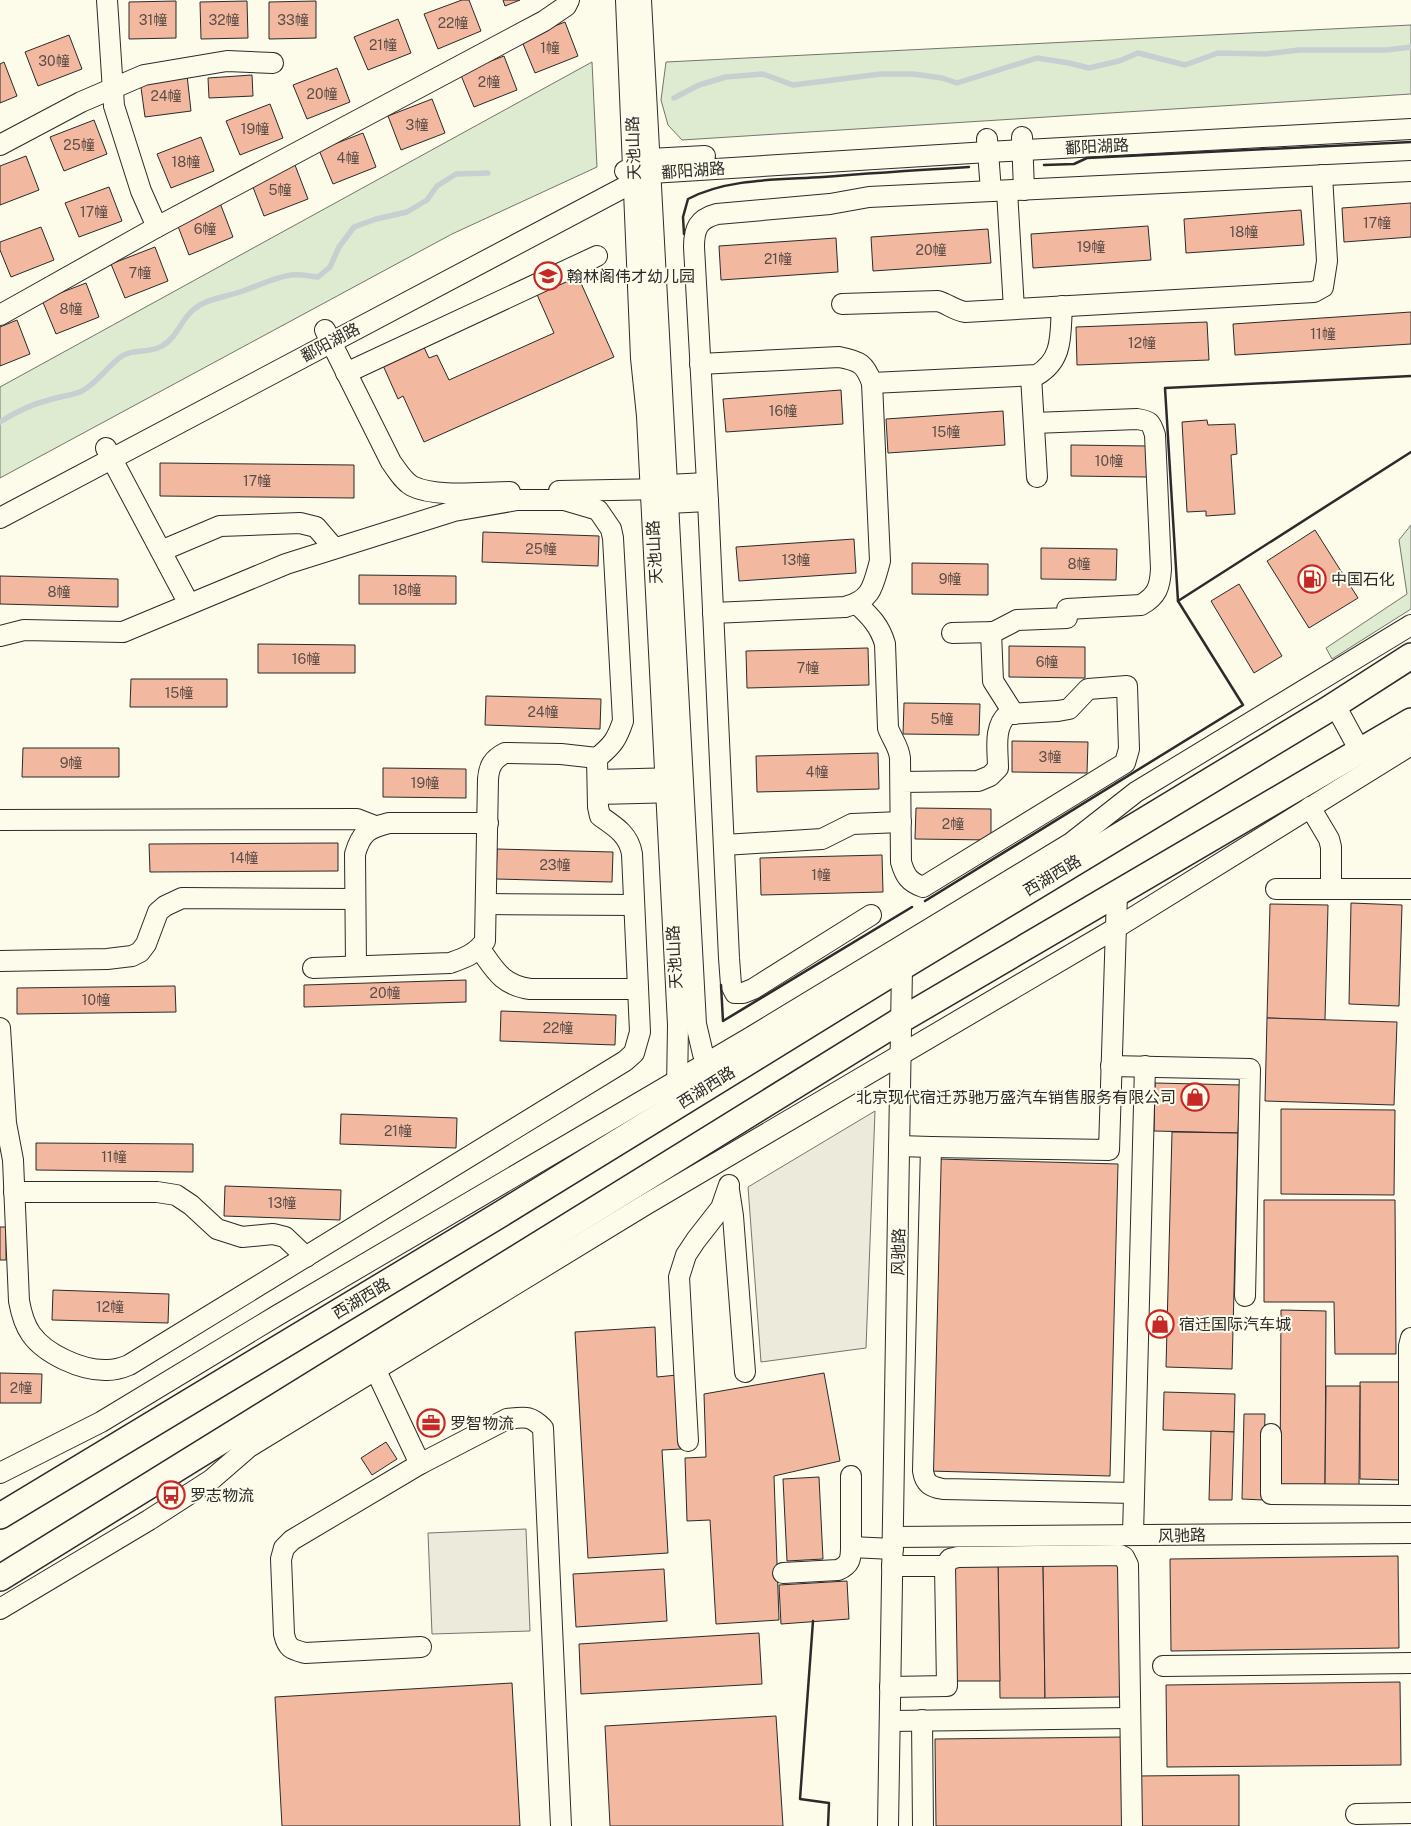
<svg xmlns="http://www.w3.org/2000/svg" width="1411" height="1826" viewBox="0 0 1411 1826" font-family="'Public Sans','Noto Sans SC',sans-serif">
<rect width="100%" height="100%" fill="#fdfbea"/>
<g fill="#deebd1" stroke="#74746e">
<polygon points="1411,25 1411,94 682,140 668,125 661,100 666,62"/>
<polygon points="592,62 597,167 452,234 0,478 0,387"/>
<polygon points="1411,525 1411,609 1332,659 1326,648 1407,594 1399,540"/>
</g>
<g fill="#eceadb" stroke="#74746e">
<polygon points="875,1111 866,1348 761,1362 748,1187"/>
<polygon points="526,1529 530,1631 432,1634 428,1533"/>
</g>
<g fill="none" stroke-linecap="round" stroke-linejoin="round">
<g stroke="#c7d0d0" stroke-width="5.5">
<polyline points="674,98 699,85 726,77 763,74 793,85 881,74 913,74 942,78 957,83 1037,58 1069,63 1089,68 1119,61 1138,53 1185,65 1218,53 1266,54 1299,50 1387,50 1411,47"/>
<path d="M0,422C14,413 32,404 49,400C59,396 72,396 82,391C98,383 107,366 122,356C134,348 149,354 162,346C175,339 179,325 189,314C202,299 222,298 240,292C258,286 272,278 291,275C299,274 309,276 318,277L330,267L339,247L354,227L376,219L407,212L427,200L437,186L456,174L488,173"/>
</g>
</g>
<g fill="#f2b8a0" stroke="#2b2b2b">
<polygon points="462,0 469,0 481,31 438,49 424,14"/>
<polygon points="503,0 520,0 505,6"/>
<polygon points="176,1 176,38 129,39 129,2"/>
<polygon points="247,1 248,38 201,39 200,2"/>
<polygon points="316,1 316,38 269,39 269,2"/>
<polygon points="398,19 411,53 368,70 354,37"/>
<polygon points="565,22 578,56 535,73 521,39"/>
<polygon points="69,35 82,69 38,86 25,52"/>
<polygon points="504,56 517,90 474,107 460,73"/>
<polygon points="4,62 17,96 0,103 0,64"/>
<polygon points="337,68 350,102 307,119 293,85"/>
<polygon points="187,75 191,111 145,117 140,80"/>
<polygon points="252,75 253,96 209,98 208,78"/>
<polygon points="432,99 445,133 401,150 388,116"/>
<polygon points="270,104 283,138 240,155 226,121"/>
<polygon points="94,120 107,154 64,171 50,137"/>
<polygon points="363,133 376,167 333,184 319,150"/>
<polygon points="201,137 214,171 171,188 157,154"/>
<polygon points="26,156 39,190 0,205 0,166"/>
<polygon points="295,165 308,199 264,216 251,182"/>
<polygon points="109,187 122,221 79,237 65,203"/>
<polygon points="220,203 233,237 189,255 176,221"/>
<polygon points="1411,203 1411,237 1344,242 1342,208"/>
<polygon points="1301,210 1304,245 1186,253 1184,219"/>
<polygon points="1148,226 1151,260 1033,268 1031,234"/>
<polygon points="41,227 54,260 11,277 0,250 0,242"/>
<polygon points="988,229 991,263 873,271 871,237"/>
<polygon points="836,238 838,272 721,280 719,246"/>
<polygon points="155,247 168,281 125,298 111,264"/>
<polygon points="576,272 614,357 424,442 403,396 398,399 381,361 422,343 429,358 437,355 449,380 554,333 535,290"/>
<polygon points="86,283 99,317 56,334 42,300"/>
<polygon points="1411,312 1411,344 1235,355 1233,324"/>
<polygon points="17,320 30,354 0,366 0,327"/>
<polygon points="1207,322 1209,360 1077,365 1076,327"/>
<polygon points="841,390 843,424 726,432 723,399"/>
<polygon points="1003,411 1005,445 888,453 886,419"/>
<polygon points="1207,420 1208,425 1235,424 1237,454 1231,455 1235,514 1206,516 1206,511 1187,512 1182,422"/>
<polygon points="1071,445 1147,446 1147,477 1071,476"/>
<polygon points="160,463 354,465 354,498 160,496"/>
<polygon points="1315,530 1358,598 1309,628 1267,561"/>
<polygon points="483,532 599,536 598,566 482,562"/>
<polygon points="854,539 856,573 739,581 736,547"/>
<polygon points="1041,548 1117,549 1116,580 1041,579"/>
<polygon points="912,563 988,564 988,595 912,594"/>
<polygon points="359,575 456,576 456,604 359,604"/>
<polygon points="0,576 118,579 118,607 0,604"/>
<polygon points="1239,584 1282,656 1254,673 1211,601"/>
<polygon points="258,644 355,645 355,673 258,673"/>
<polygon points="1009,646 1085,647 1085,678 1009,677"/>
<polygon points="868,648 869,685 747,688 746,651"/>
<polygon points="131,679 227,679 227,707 130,707"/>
<polygon points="486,696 601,699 600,729 485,725"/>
<polygon points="904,703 980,704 979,735 903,734"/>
<polygon points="1012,741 1088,742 1087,773 1012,772"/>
<polygon points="23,748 119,748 119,777 22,777"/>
<polygon points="878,753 879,789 757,792 756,756"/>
<polygon points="383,768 466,769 466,798 383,797"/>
<polygon points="916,808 991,809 991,840 915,839"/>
<polygon points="338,843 338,871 150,872 149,844"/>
<polygon points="497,849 613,852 612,882 496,879"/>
<polygon points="882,855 883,892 761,895 760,858"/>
<polygon points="1351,903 1402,905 1399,1006 1349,1004"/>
<polygon points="1270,904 1328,905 1325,1020 1267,1018"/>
<polygon points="466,980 466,1002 304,1007 304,985"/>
<polygon points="175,986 176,1012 17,1014 17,988"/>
<polygon points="501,1011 616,1015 615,1045 500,1041"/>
<polygon points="1267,1018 1397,1022 1394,1105 1265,1101"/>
<polygon points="1155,1083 1240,1085 1238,1133 1154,1131"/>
<polygon points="1281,1109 1395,1110 1394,1195 1281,1194"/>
<polygon points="341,1114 457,1118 456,1148 340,1144"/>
<polygon points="1172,1132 1238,1133 1232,1369 1166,1367"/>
<polygon points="36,1143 193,1144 193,1172 36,1170"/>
<polygon points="938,1159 1118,1164 1110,1476 929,1471"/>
<polygon points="225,1186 341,1190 340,1220 224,1216"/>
<polygon points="1264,1200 1395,1200 1396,1354 1335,1354 1334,1302 1264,1302"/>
<rect x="0" y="1227" width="6" height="33"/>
<polygon points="53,1290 169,1294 168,1323 52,1320"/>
<polygon points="1281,1310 1326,1311 1325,1487 1280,1486"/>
<polygon points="655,1327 657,1377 677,1375 681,1449 662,1450 668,1553 588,1558 575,1332"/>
<polygon points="0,1373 42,1374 41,1403 0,1403"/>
<polygon points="824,1373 840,1461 774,1476 779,1620 716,1624 710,1520 687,1521 685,1458 706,1457 704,1394"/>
<polygon points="1360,1382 1399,1382 1399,1480 1360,1479"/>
<polygon points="1326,1386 1360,1386 1359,1487 1325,1487"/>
<polygon points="1164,1392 1235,1394 1234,1432 1163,1430"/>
<polygon points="1244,1414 1265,1414 1263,1500 1242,1499"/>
<polygon points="1211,1431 1234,1432 1232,1500 1209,1500"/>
<polygon points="386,1442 397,1459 372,1475 361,1458"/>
<polygon points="819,1477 823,1559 787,1561 783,1479"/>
<polygon points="1398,1556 1399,1648 1171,1651 1170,1559"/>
<polygon points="1043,1561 1045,1698 1000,1698 998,1562"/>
<polygon points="1119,1561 1120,1697 1045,1698 1043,1562"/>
<polygon points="954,1562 998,1562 1000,1681 955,1681"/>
<polygon points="664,1569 667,1621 576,1627 573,1574"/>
<polygon points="847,1581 849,1619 781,1624 779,1585"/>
<polygon points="759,1633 762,1684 581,1694 579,1644"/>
<polygon points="1400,1682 1401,1765 1167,1767 1166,1685"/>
<polygon points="512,1683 520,1826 282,1826 275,1697"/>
<polygon points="776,1716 783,1826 610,1826 605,1726"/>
<polygon points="1126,1737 1127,1826 936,1826 935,1739"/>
<polygon points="1239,1775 1239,1826 1138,1826 1137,1776"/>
</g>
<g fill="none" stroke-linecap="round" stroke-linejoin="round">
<g stroke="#2b2b2b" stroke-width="22">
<g id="minor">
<polyline points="107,0 114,106 141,191 157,227"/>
<polyline points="626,0 641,358 647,416 678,1025 677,1089"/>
<polyline points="641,0 696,1024 703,1054 713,1074"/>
<polyline points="1022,137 1024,190"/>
<polyline points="987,139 991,191"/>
<polyline points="0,145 81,102 144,75 227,61 273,63"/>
<polyline points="625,171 650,159 705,156"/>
<polyline points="1007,191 1014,309"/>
<path d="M842,304L938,301C948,304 954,310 965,312L1314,292L1323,287L1327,261L1322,175"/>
<polyline points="0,315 157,227 544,21 566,6 569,0"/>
<path d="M325,330L391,462C397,470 403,481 412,486C436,498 482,492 510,492"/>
<path d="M700,364L839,357C860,361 865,364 872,383L880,561C873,586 872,600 845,607L713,613"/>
<polyline points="346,373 597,256"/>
<polyline points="1031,376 1037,477"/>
<path d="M872,383L1037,375C1064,359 1060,334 1062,306"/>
<polyline points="106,448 189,604"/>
<polyline points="667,485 707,483"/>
<polyline points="559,491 664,489"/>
<polyline points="668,503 708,501"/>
<polyline points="0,518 651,173 988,152 1411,129"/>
<polyline points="161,551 220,526 300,523 316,527 334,548"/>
<path d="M857,604C870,616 880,626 885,644L888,728C892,739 899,747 900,758L901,862C905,876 909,882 923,887L1125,763L1129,749L1127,686L1088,689L1069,709L1058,711L1008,714C993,727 998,750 998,768L990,776L978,781L901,782"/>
<polyline points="991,632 993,681 1014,714"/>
<path d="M952,633L994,632L1017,620L1067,618V609L1141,605C1157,596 1160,587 1161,569L1155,435C1151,422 1150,421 1137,419L1034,423"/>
<path d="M0,636L24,630L123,632L286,564L454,511L517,500H564L598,510L611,529L613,538L623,721C617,739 613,745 597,758L561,754L505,753C493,759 489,766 488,779L485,941C476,954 464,958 450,963L313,968"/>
<polyline points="1335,705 1360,751"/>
<polyline points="598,780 678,778"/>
<polyline points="598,794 679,792"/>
<polyline points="1310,807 1329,839 1331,847 1331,889"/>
<polyline points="0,820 357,819 375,826"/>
<polyline points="724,845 822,839 852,824 901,822"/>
<polyline points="1276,889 1411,889"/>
<polyline points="486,904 634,905"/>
<path d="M871,915L753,989L743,993H735L731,985L729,958L708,501L694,247C694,229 698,219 717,214L830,204L869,197L1411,171"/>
<path d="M480,949C495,970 502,985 530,989H638"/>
<polyline points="0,961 107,959 132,956 140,952 146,944 158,912 165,906 182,898 355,899"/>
<path d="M356,966L355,854C361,833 368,828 389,823H488"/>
<path d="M0,1028L6,1123L13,1160L19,1301C21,1312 24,1324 31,1334C45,1354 82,1371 107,1370C115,1370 122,1368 129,1365L625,1061L634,1053L640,1032L632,854C629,835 616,827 600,816L598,807L597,758"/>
<polyline points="1111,1066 1250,1069 1245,1296"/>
<path d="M899,1146L931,1147L923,1471C925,1484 931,1487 943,1489L1134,1493"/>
<polyline points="931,1147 1109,1150 1117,894"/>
<polyline points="729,1190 733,1216 745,1372"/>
<polyline points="14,1192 157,1192 176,1195 191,1205 217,1229 242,1237 273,1234 285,1237 306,1257"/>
<path d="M370,1358L420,1464L507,1419C525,1417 530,1415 543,1428L561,1826"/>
<polyline points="1271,1434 1271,1494 1409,1495 1409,1346 1411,1338"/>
<polyline points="688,1441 679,1277 686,1255 696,1240 721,1208 729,1185"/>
<path d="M420,1464L292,1540L284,1548L281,1559L284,1634C287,1648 291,1649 305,1653L421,1647"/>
<polyline points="0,1473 101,1422 278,1315 751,1037 1071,843 1136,792 1411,625"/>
<polyline points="1133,1535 1145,1066"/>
<polyline points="893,1537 1411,1533"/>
<polyline points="851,1547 893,1549"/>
<polyline points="945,1566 950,1559 958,1557 1120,1555 1124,1557 1128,1565 1132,1826"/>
<path d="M783,1573L838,1570C850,1565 851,1559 851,1547V1476"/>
<polyline points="0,1609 149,1520 211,1480 249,1447 645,1205 1116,928 1411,745"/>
<polyline points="1163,1666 1411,1663"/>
<polyline points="890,1687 947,1686 945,1566 892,1566"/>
<polyline points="922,1720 923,1826"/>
<polyline points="890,1721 1129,1718"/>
<polyline points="1356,1814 1411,1813"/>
<polyline points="888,1826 902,967"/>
</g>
</g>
<g stroke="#2b2b2b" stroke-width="28">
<g id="major">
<polyline points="0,1516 501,1214 902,967 1327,710 1411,656"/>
<polyline points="0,1578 901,1020 1411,721"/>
</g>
</g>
<use href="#minor" stroke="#fdfbea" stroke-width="20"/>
<use href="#major" stroke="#fdfbea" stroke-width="25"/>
<g stroke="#2b2b2b" stroke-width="2.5">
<polyline points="1044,165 1074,164 1087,158 1411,142"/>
<path d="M684,234L683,217L688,199C728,178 779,180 823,177C872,173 920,170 969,167"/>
<polyline points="1178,601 1411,452"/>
<polyline points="925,901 1243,705 1178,601 1165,388 1411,376"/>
<polyline points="721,985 723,1021 912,907"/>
<polyline points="813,1621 800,1799 829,1803 828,1826"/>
</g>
</g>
<defs>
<g id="school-ring" transform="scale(1.4375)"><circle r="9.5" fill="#fdfbea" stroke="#c62828" stroke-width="1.5"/><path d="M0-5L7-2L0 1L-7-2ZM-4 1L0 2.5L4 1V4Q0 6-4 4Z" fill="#c62828"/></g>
<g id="fuel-ring" transform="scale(1.4375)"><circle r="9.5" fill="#fdfbea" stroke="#c62828" stroke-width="1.5"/><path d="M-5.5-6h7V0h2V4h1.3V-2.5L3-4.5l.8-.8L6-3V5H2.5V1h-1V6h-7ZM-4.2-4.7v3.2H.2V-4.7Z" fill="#c62828"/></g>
<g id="shop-ring" transform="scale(1.4375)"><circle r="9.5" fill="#fdfbea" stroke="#c62828" stroke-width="1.5"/><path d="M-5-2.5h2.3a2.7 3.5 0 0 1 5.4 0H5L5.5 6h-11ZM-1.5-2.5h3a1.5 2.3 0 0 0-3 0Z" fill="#c62828"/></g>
<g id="office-ring" transform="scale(1.4375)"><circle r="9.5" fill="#fdfbea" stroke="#c62828" stroke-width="1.5"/><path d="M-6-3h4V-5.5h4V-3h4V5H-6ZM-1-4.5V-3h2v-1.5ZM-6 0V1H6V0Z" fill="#c62828"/></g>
<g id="bus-ring" transform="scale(1.4375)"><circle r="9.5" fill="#fdfbea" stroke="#c62828" stroke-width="1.5"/><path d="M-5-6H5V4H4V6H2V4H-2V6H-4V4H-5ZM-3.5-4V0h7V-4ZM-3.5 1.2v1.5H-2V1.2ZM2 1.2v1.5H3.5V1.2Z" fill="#c62828"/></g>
</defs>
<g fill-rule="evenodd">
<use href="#school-ring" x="548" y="276"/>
<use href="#fuel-ring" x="1312" y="579"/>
<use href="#shop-ring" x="1195" y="1097"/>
<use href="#shop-ring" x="1160" y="1324"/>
<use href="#office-ring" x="431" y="1423"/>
<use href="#bus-ring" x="171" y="1495"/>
</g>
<g text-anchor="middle" stroke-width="4" stroke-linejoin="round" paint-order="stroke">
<g font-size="14" fill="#5d4e48">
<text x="153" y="25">31幢</text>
<text x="224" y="25">32幢</text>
<text x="293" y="25">33幢</text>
<text x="453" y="28">22幢</text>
<text x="383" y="50">21幢</text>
<text x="550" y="53">1幢</text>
<text x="54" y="66">30幢</text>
<text x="489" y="87">2幢</text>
<text x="322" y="99">20幢</text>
<text x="166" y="101">24幢</text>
<text x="417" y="130">3幢</text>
<text x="255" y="134">19幢</text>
<text x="79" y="150">25幢</text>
<text x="348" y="163">4幢</text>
<text x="186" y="167">18幢</text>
<text x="280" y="195">5幢</text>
<text x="94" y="217">17幢</text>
<text x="1377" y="228">17幢</text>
<text x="205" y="234">6幢</text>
<text x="1244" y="237">18幢</text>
<text x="1091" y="252">19幢</text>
<text x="931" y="255">20幢</text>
<text x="778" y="264">21幢</text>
<text x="140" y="278">7幢</text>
<text x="71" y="314">8幢</text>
<text x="1323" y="339">11幢</text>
<text x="1142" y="348">12幢</text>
<text x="783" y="416">16幢</text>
<text x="946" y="437">15幢</text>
<text x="1109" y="466">10幢</text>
<text x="257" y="486">17幢</text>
<text x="541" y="554">25幢</text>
<text x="796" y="565">13幢</text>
<text x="1079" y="569">8幢</text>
<text x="950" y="584">9幢</text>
<text x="407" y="595">18幢</text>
<text x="59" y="597">8幢</text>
<text x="306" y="664">16幢</text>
<text x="1047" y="667">6幢</text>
<text x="808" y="673">7幢</text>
<text x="179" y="698">15幢</text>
<text x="543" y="717">24幢</text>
<text x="942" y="724">5幢</text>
<text x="1050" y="762">3幢</text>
<text x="71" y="768">9幢</text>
<text x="817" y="777">4幢</text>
<text x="425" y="788">19幢</text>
<text x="953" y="829">2幢</text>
<text x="244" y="863">14幢</text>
<text x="555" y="870">23幢</text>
<text x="821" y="880">1幢</text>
<text x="385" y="998">20幢</text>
<text x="96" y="1005">10幢</text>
<text x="558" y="1033">22幢</text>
<text x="398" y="1136">21幢</text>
<text x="114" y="1162">11幢</text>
<text x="282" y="1208">13幢</text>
<text x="110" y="1312">12幢</text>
<text x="21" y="1393">2幢</text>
</g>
<g font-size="16" fill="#2b2b2b" stroke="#fdfbea">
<text transform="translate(1097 146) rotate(-3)" y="6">鄱阳湖路</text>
<text transform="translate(633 148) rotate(-92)" y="6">天池山路</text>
<text transform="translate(693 170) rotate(-4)" y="6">鄱阳湖路</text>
<text transform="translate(330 342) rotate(-28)" y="6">鄱阳湖路</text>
<text transform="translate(654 552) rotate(-93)" y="6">天池山路</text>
<text transform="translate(1052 875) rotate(-31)" y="6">西湖西路</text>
<text transform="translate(674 957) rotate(-93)" y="6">天池山路</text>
<text transform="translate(706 1087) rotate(-32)" y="6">西湖西路</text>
<text transform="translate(898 1252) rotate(-89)" y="6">风驰路</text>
<text transform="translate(361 1298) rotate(-31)" y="6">西湖西路</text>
<text transform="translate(1182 1535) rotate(-1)" y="6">风驰路</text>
</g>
<g font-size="16" fill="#2b2b2b" stroke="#fdfbea" text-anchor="start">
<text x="567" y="282">翰林阁伟才幼儿园</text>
<text x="1331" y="585">中国石化</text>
<text x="1176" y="1103" text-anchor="end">北京现代宿迁苏驰万盛汽车销售服务有限公司</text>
<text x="1179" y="1330">宿迁国际汽车城</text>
<text x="450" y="1429">罗智物流</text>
<text x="190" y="1501">罗志物流</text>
</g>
</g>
</svg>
